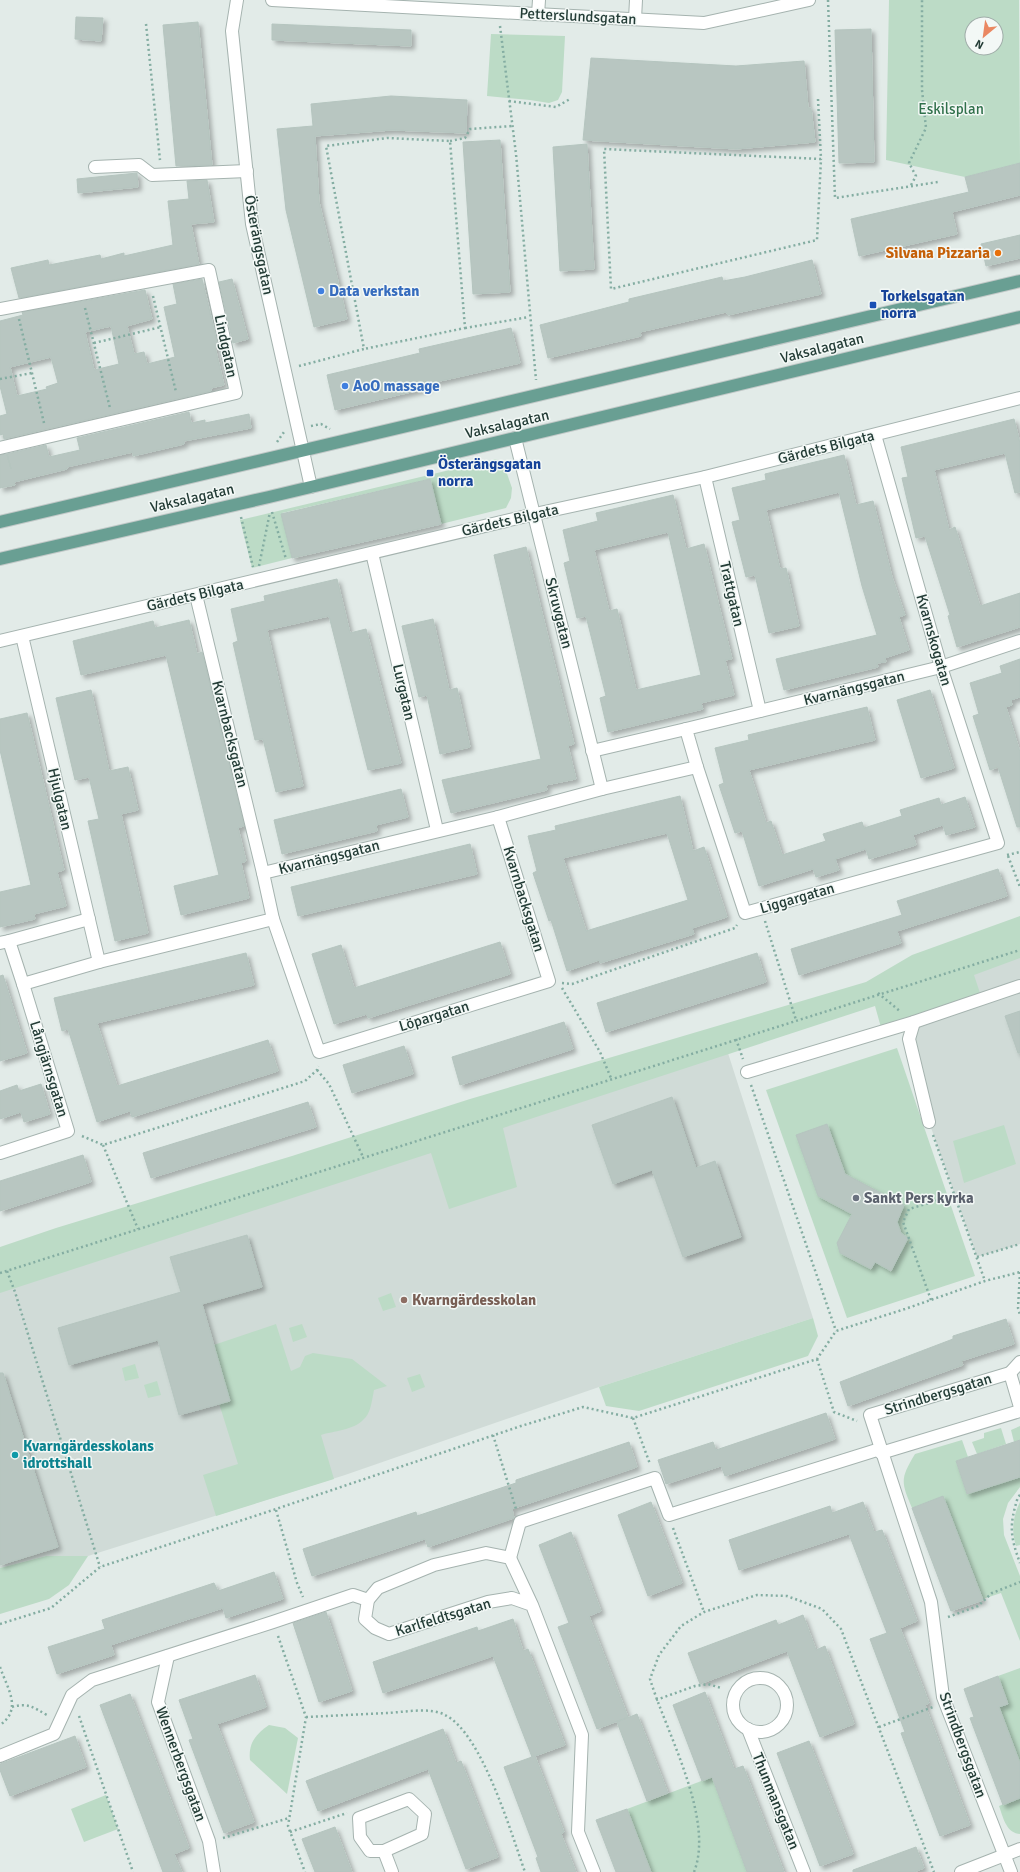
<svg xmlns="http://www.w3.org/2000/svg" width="1020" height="1872" viewBox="0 0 1020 1872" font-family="Signika,sans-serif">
<defs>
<filter id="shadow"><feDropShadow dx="3.5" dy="3.5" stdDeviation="2" flood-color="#0004"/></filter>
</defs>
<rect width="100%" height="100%" fill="#e2ebe8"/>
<g fill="#d0dbd7">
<polygon points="1020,950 1020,1244 977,1257 929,1122 909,1039 878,993"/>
<polygon points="727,1050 813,1318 599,1387 345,1475 88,1556 46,1556 0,1568 0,1283"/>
</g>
<g fill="#bcdbc6" fill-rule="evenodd">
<path d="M889,0H1019L1020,163L965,177L886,160ZM972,24H996V48H972Z"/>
<polygon points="491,34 565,36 562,92 558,100 549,103 530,100 487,96"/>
<polygon points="496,459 504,465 512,488 511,498 506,508 441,524 430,479 282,513 292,558 252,568 240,520"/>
<polygon points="1020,916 1020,958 974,975 982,999 882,1031 875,1006 503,1128 517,1187 449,1209 431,1153 0,1293 0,1247 56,1228 292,1156 470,1099 866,982 912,955"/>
<polygon points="897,1048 975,1276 847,1318 766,1090"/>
<polygon points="1004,1125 1016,1164 964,1183 953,1141"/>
<polygon points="391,1293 396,1307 383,1311 378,1298"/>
<polygon points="813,1318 818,1336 808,1356 639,1411 606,1406 599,1387"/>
<path d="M276,1324L291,1371L300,1367L305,1356L313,1353L352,1359L387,1386L374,1390C372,1399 371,1414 363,1420C354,1430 333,1431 321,1435L334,1479L216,1516L203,1475L238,1464L202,1349Z"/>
<polygon points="302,1324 307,1337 293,1342 289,1328"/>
<polygon points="135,1364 139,1378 125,1381 122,1368"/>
<polygon points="420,1374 425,1387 412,1392 407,1378"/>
<polygon points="157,1381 161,1395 148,1398 144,1385"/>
<polygon points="1020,1426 1020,1440 1014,1442 1011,1430"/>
<polygon points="1001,1428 1006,1444 977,1454 972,1442 984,1438 984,1433"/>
<path d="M962,1440L968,1457L956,1461L967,1494L1020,1477V1487L1008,1503L1003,1519L1004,1535L1020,1576V1641L1001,1593L983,1599L943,1497L912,1508C901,1482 900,1479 915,1454Z"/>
<path d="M1020,1502V1545L1016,1546C1011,1531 1013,1516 1020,1502Z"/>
<polygon points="46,1556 88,1556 69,1585 49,1599 0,1614 0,1568"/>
<polygon points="1020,1668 1020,1763 999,1707 1008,1704 998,1676"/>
<path d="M269,1725L285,1728L298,1738L287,1794L250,1760C248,1743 256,1734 269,1725Z"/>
<polygon points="712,1777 747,1872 651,1872 627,1809"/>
<polygon points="106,1795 118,1829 84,1842 71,1809"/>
<path d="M1020,1798V1834C1006,1833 1003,1817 999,1806Z"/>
</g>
<g fill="#b8c6c1" stroke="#b5c5bf" fill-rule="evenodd" filter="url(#shadow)">
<polygon points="76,17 103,18 101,41 75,39"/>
<polygon points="198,22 212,165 176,166 163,25"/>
<polygon points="272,24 411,30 411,46 272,40"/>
<polygon points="871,29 874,162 839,163 835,30"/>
<polygon points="591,58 736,66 804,61 808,108 811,108 815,142 736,149 583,140"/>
<polygon points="391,96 467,100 466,133 392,130 315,136 319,202 347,319 314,327 286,210 277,129 313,126 311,104"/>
<polygon points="500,140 510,292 473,294 463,142"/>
<polygon points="587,144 594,269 560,271 553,147"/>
<polygon points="1020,163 1020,195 952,212 957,234 859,256 851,219 969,192 965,177"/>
<polygon points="137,173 138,187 78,193 77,179"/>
<polygon points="207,180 214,222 191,224 199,264 19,298 11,268 48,260 49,265 100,255 101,259 124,253 124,256 173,245 168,201 189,199 187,181"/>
<polygon points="1020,235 1020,258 986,266 981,244"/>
<polygon points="812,260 821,294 728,315 726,312 640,332 641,336 548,358 540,325 629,302 629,299 722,277 723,281 745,277"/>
<path d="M202,279L218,346L215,347L224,385L211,388V391L4,439L3,434L0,435V416L7,414L0,386V321L23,315L22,312L145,290L152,319L127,326L134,354L144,352L147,364L175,357L164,307L177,304L173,284ZM111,326L119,364L94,370L85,332ZM51,357L58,383L46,387L47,389L17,396L10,367Z"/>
<polygon points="232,279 248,339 233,343 219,282"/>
<polygon points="511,328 520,363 427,384 428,388 335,410 327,375 420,353 419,349"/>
<polygon points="189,412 191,423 205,420 205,423 249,414 251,428 184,441 184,444 133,456 133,452 67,467 67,469 14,482 15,485 0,488 0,455 7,454 11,469 7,454 46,445 49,457 80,450 77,438"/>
<polygon points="1014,419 1020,443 1020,492 1015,493 1005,453 934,470 949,530 955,527 980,606 1020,593 1020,627 957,647 948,616 950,615 925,536 916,538 902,478 908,477 901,447"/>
<polygon points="844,455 856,505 873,501 892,577 905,615 899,617 909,650 885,658 886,662 877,663 878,667 784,690 776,659 877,635 862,586 839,492 766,510 780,569 786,568 799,626 769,633 755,575 746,577 732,522 740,520 732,488 766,480 765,474"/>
<polygon points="430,479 441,524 292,558 281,514"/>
<path d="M673,495L686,549L704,544L732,659L725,660L734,695L701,703L703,709L608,732L600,698L606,696L586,616L577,618L564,563L570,561L563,530L598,521L596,513ZM668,532L701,675L636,690L617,609L609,611L594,550Z"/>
<polygon points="526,547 574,744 568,746 576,779 546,785 547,790 451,813 442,780 541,759 494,555"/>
<polygon points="337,579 350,633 366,629 401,763 368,770 329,616 267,630 303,786 276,792 263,739 255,740 233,643 238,641 231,609 265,601 264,596"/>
<polygon points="433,619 449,690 457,688 470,747 440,754 427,695 419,697 402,626"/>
<polygon points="189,620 197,654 202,652 244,826 238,828 246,861 241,863 249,898 181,915 174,886 219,875 166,655 81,675 73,641 153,621 155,628"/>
<polygon points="1020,659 1020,697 1011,700 1012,705 1006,707 1020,752 1020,827 1017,827 998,767 990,770 973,716 979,714 970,683 1002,673 1000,666"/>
<polygon points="91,690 109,771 128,767 138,810 121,814 148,933 115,941 88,821 99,819 89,777 75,780 56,698"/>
<polygon points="930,690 954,768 921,778 897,700"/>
<polygon points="867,707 875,740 749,770 766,823 771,821 782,855 826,841 823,834 862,822 864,828 902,816 900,810 939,798 941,805 965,797 975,827 946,835 943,825 913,835 916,845 869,859 866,849 835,859 839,870 816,877 813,869 759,886 742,831 735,833 719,785 724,783 715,748 749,740 748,735"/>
<polygon points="27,713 64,870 57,872 66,906 34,914 35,919 0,927 0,892 31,885 0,750 0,719"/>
<polygon points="401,789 408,817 376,825 377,831 282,854 274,820"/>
<path d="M680,796L693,851L704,847L727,917L692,928L694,934L600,963L599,960L567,971L551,920L549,921L533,873L537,871L528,836L556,830L555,826ZM667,833L688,900L586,931L563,858Z"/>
<polygon points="470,844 477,874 298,916 291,887"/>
<polygon points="998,869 1007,896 897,931 901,943 799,975 791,949 902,915 897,901"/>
<polygon points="500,942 510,974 368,1018 367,1014 334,1024 312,954 341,945 354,988"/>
<polygon points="246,953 254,985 97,1023 117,1086 268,1040 278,1071 132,1117 130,1111 97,1122 68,1029 62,1031 54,998"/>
<polygon points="757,953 766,982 606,1032 597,1003"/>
<polygon points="3,975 27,1053 0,1061 0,976"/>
<polygon points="1020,1011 1020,1053 1018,1053 1005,1016"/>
<polygon points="564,1022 573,1049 460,1085 452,1057"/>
<polygon points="404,1046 413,1074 352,1093 343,1065"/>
<polygon points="41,1084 50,1114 24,1122 21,1112 0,1119 0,1091 17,1085 19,1091"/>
<polygon points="672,1097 696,1168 715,1161 741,1237 683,1257 652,1170 613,1184 592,1125"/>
<polygon points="308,1102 316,1127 151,1178 143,1153"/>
<polygon points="827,1124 845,1174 904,1205 897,1222 901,1233 908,1238 891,1271 875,1262 871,1269 840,1253 837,1243 852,1214 818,1196 796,1135"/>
<polygon points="83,1155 91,1182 0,1211 0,1181"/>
<polygon points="247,1235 262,1287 202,1304 230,1401 179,1415 158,1340 69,1365 58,1328 181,1292 170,1257"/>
<polygon points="1006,1319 1014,1344 961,1361 963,1365 848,1406 840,1382 953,1339 953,1336"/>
<polygon points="0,1373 3,1373 58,1547 0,1565"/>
<polygon points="826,1413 835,1439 725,1476 721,1466 666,1484 658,1460 713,1442 716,1450"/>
<polygon points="1020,1440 1020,1477 967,1494 956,1461"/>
<polygon points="629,1442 637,1467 512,1509 514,1518 428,1547 425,1539 312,1576 303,1549 416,1512 417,1516 516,1483 516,1480"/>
<polygon points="943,1496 983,1600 951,1611 912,1508"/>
<polygon points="651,1502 682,1583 648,1596 618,1515"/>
<polygon points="863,1502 874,1532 882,1530 917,1621 900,1628 929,1703 925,1705 970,1825 940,1836 901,1733 905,1732 870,1639 887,1633 849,1534 739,1570 729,1540 830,1506 832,1513"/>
<polygon points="571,1532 601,1611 589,1616 628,1717 597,1729 558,1627 569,1623 539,1545"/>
<polygon points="274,1572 283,1599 226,1618 223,1608 192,1618 111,1645 114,1655 57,1674 48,1647 105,1629 102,1620 214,1583 218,1591"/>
<polygon points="326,1612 352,1691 319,1702 293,1623"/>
<polygon points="803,1615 816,1650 825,1646 854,1724 820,1737 787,1651 700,1684 688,1653 776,1620 778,1625"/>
<polygon points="513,1619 523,1651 528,1649 565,1745 535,1756 564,1832 561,1834 576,1872 541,1872 536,1858 538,1857 504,1767 532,1757 493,1656 383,1693 373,1662 477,1627 478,1631"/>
<polygon points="255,1675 266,1707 217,1724 254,1822 224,1833 189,1740 193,1739 179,1700"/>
<polygon points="998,1676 1008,1704 999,1707 1020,1763 1020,1798 1003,1805 970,1718 974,1717 964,1689"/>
<polygon points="705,1692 734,1769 743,1766 784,1872 747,1872 712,1777 702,1781 673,1705"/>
<polygon points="130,1694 189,1848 174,1854 182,1872 163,1872 100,1705"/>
<polygon points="637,1714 668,1793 647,1801 617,1722"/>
<polygon points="443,1729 456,1763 461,1761 498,1857 466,1869 428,1769 318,1811 306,1781"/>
<polygon points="75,1736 86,1767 10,1796 0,1770 0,1764"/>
<polygon points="809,1741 853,1854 820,1866 777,1753"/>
<polygon points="627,1809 651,1872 616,1872 596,1820"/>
<polygon points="335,1827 352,1872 315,1872 302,1839"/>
<polygon points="916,1847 924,1868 914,1872 853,1872 853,1870"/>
</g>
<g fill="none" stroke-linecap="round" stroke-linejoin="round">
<g stroke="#a5b3af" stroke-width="14">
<g id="minor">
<polyline points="237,0 232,31 252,224 311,487"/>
<polyline points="272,0 704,23 809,0"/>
<polyline points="538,14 539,0"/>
<polyline points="635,19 636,0"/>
<polyline points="95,167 139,165 152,175 247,171"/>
<polyline points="0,309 209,270 236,393 0,448"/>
<polyline points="515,438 602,789"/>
<polyline points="705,477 760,711"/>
<polyline points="372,553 437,830"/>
<polyline points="196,595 263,873"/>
<polyline points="22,636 99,962"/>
<polyline points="0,641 535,514 705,477 1020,398"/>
<polyline points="592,751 686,729"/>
<polyline points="697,767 745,913 998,843 941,667 875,435"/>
<polyline points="273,919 319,1052 549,981 498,817"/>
<polyline points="9,941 89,919"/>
<polyline points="0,943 9,941 23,984 99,962 273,919 263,873 498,817 602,789 697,767 686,729 941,667 1020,641"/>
<polyline points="914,1022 909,1039 929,1122"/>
<polyline points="747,1072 914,1022 1020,986"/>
<polyline points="0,1153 68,1131 23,984"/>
<polyline points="1010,1373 1020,1362"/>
<polyline points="881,1453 1020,1411"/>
<polyline points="510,1558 520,1522 655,1478 669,1515 880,1449"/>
<polyline points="532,1605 512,1598 488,1602 389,1634 375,1628 365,1619 368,1600 378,1588 434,1565 486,1553 510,1558 532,1605 582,1735 578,1832 594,1872"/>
<polyline points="168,1656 158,1702 209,1841 214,1872"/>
<circle cx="760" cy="1705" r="27"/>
<polyline points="748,1729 804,1872"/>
<polyline points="0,1756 54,1734 72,1695 92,1680 273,1622 353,1595 368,1600"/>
<polygon points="409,1799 425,1814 422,1834 384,1851 370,1851 360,1837 359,1818"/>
<polyline points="384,1851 392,1872"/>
<polyline points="961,1872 1020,1849"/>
<polyline points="1011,1872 943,1697 931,1602 870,1415 1010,1373 1020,1407"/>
</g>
</g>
<g stroke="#c1c8c7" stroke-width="14">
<g id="major">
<polyline points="0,522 1020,281"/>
<polyline points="0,559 269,497 1020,317"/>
</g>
</g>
<g stroke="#84ada2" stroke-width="2.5" stroke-dasharray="2 3" stroke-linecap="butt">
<polyline points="828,0 835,198 938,182"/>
<polyline points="146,24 160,160"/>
<polyline points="500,26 516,154 536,380"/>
<polyline points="818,99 821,159 604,149 611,289 817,240 821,159"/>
<polyline points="509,101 556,107 570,99"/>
<polyline points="450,141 465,138 470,129 512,126"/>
<polyline points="911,185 916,176 909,163 926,128 922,90 922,0"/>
<polyline points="153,296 176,392"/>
<polyline points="85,308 110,408"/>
<polyline points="19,319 44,423"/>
<polyline points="465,328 529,317"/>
<polyline points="94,343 161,327"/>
<polyline points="299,366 364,349 326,146 387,138 450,141 465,328 364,349"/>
<polyline points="0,379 32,373"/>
<polyline points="311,426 321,424 330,429"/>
<polyline points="277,442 284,432"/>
<polyline points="272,512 286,559"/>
<polyline points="241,517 253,567"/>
<polyline points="259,566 270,512"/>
<polyline points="1007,855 1020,852"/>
<polyline points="1008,856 1020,887"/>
<polyline points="765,921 796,1020"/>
<polyline points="562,983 572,984 735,928 737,925"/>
<polyline points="562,988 600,1052 611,1078"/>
<polyline points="878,993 901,1012"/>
<polyline points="736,1039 743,1059"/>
<polyline points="317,1070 329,1084 363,1157"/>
<polyline points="751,1085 836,1331"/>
<polyline points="933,1135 985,1281"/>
<polyline points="82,1136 103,1145 305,1081 317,1070 318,1066"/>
<polyline points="103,1145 138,1229"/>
<polyline points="977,1257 1020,1244"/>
<polyline points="7,1271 15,1292 100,1567"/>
<polyline points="1020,1272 1018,1308 1020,1315"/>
<polyline points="0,1273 1020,950"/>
<polyline points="931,1300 903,1222 909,1209 955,1195"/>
<polyline points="817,1359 834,1412 857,1421"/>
<polyline points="633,1418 650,1464"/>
<polyline points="493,1435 516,1509"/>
<path d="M1020,1495L1018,1497C1009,1525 1010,1536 1020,1563"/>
<polyline points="276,1510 297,1583 303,1597"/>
<polyline points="673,1528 704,1612"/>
<polyline points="948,1617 978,1606 992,1593 1020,1582"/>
<polyline points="0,1624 51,1608 100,1567 276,1509 521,1426 583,1407 633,1418 817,1359 836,1331 905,1309 985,1281 1020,1272"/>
<polyline points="278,1636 306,1717 288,1826 305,1872"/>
<path d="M0,1667C7,1688 23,1709 0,1725"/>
<polyline points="656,1700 695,1686 708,1684 721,1688"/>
<path d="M12,1707C28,1702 34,1708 47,1715"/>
<polyline points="79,1716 133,1872"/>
<path d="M306,1717C333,1716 361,1714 388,1713C404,1712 431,1707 445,1715C482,1733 511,1833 525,1872"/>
<polyline points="879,1727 933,1707"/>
<polyline points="290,1832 347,1813"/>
<polyline points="223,1838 289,1818"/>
<path d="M694,1872C715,1819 666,1732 650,1679L659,1655L681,1626L704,1612L757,1595L787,1596L822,1609L841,1629L934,1872"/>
</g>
<use href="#minor" stroke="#fff" stroke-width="12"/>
<use href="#major" stroke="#699f93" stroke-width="12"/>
</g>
<circle fill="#e8710a" stroke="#f3f8f6" stroke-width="1.5" cx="998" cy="253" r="4"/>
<g fill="#3f7fe0" stroke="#f3f8f6" stroke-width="1.5">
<circle cx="321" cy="291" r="4"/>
<circle cx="345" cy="386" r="4"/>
</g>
<g fill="#1a4fb4" stroke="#f3f8f6" stroke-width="1.5">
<rect x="869" y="301" width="8" height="8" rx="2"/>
<rect x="426" y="469" width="8" height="8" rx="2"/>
</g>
<circle fill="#6b7280" stroke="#f3f8f6" stroke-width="1.5" cx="856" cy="1198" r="4"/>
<circle fill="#8d6e63" stroke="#f3f8f6" stroke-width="1.5" cx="404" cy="1300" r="4"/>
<circle fill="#0f9aa8" stroke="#f3f8f6" stroke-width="1.5" cx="15" cy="1455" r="4"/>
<g text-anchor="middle" stroke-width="3" stroke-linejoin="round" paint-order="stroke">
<g font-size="15" fill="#233c36" stroke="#f3f8f6">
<text transform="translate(578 16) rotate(3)" y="5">Petterslundsgatan</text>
<text transform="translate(259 245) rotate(79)" y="5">Österängsgatan</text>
<text transform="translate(226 346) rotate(78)" y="5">Lindgatan</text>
<text transform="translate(822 348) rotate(-14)" y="5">Vaksalagatan</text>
<text transform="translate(507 424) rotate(-13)" y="5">Vaksalagatan</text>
<text transform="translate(826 447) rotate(-14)" y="5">Gärdets Bilgata</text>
<text transform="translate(192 498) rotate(-13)" y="5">Vaksalagatan</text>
<text transform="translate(510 520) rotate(-13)" y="5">Gärdets Bilgata</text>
<text transform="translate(732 594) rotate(77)" y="5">Trattgatan</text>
<text transform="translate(195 595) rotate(-13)" y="5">Gärdets Bilgata</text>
<text transform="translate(559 613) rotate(76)" y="5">Skruvgatan</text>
<text transform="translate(934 640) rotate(74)" y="5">Kvarnskogatan</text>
<text transform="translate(854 688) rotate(-14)" y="5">Kvarnängsgatan</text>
<text transform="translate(404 692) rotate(77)" y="5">Lurgatan</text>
<text transform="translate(230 734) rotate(76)" y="5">Kvarnbacksgatan</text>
<text transform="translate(60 799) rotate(77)" y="5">Hjulgatan</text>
<text transform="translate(329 857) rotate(-14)" y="5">Kvarnängsgatan</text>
<text transform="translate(797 898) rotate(-16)" y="5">Liggargatan</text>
<text transform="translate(524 899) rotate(73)" y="5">Kvarnbacksgatan</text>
<text transform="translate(434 1016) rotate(-17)" y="5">Löpargatan</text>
<text transform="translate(49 1069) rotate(73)" y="5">Långjärnsgatan</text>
<text transform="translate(938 1394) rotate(-17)" y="5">Strindbergsgatan</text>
<text transform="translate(443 1617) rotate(-17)" y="5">Karlfeldtsgatan</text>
<text transform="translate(963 1745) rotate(70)" y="5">Strindbergsgatan</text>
<text transform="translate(181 1764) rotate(70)" y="5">Wennerbergsgatan</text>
<text transform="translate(776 1801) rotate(68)" y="5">Thunmansgatan</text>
</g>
<g font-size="15" fill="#30704b" stroke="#f3f8f6">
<text x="951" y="114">Eskilsplan</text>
</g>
<g font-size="15" font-weight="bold" fill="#c56008" stroke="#f3f8f6" text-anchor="end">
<text x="990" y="258">Silvana Pizzaria</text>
</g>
<g font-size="15" font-weight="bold" fill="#366cbe" stroke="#f3f8f6" text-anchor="start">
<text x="329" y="296">Data verkstan</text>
<text x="353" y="391">AoO massage</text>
</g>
<g font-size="15" font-weight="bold" fill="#164399" stroke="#f3f8f6" text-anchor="start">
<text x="881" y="301">Torkelsgatan<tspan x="881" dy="17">norra</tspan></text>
<text x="438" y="469">Österängsgatan<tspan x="438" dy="17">norra</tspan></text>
</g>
<g font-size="15" font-weight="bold" fill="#5b616d" stroke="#f3f8f6" text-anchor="start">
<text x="864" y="1203">Sankt Pers kyrka</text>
</g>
<g font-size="15" font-weight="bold" fill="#785e54" stroke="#f3f8f6" text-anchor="start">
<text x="412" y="1305">Kvarngärdesskolan</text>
</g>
<g font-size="15" font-weight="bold" fill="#0d838f" stroke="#f3f8f6" text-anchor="start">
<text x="23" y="1451">Kvarngärdesskolans<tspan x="23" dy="17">idrottshall</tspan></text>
</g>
</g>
<g transform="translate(984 36) rotate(209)"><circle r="19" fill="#f3f8f6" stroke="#a0ada9"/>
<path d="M0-3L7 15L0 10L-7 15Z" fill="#ea8862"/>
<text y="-6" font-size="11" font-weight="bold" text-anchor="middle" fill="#233c36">N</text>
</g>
</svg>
